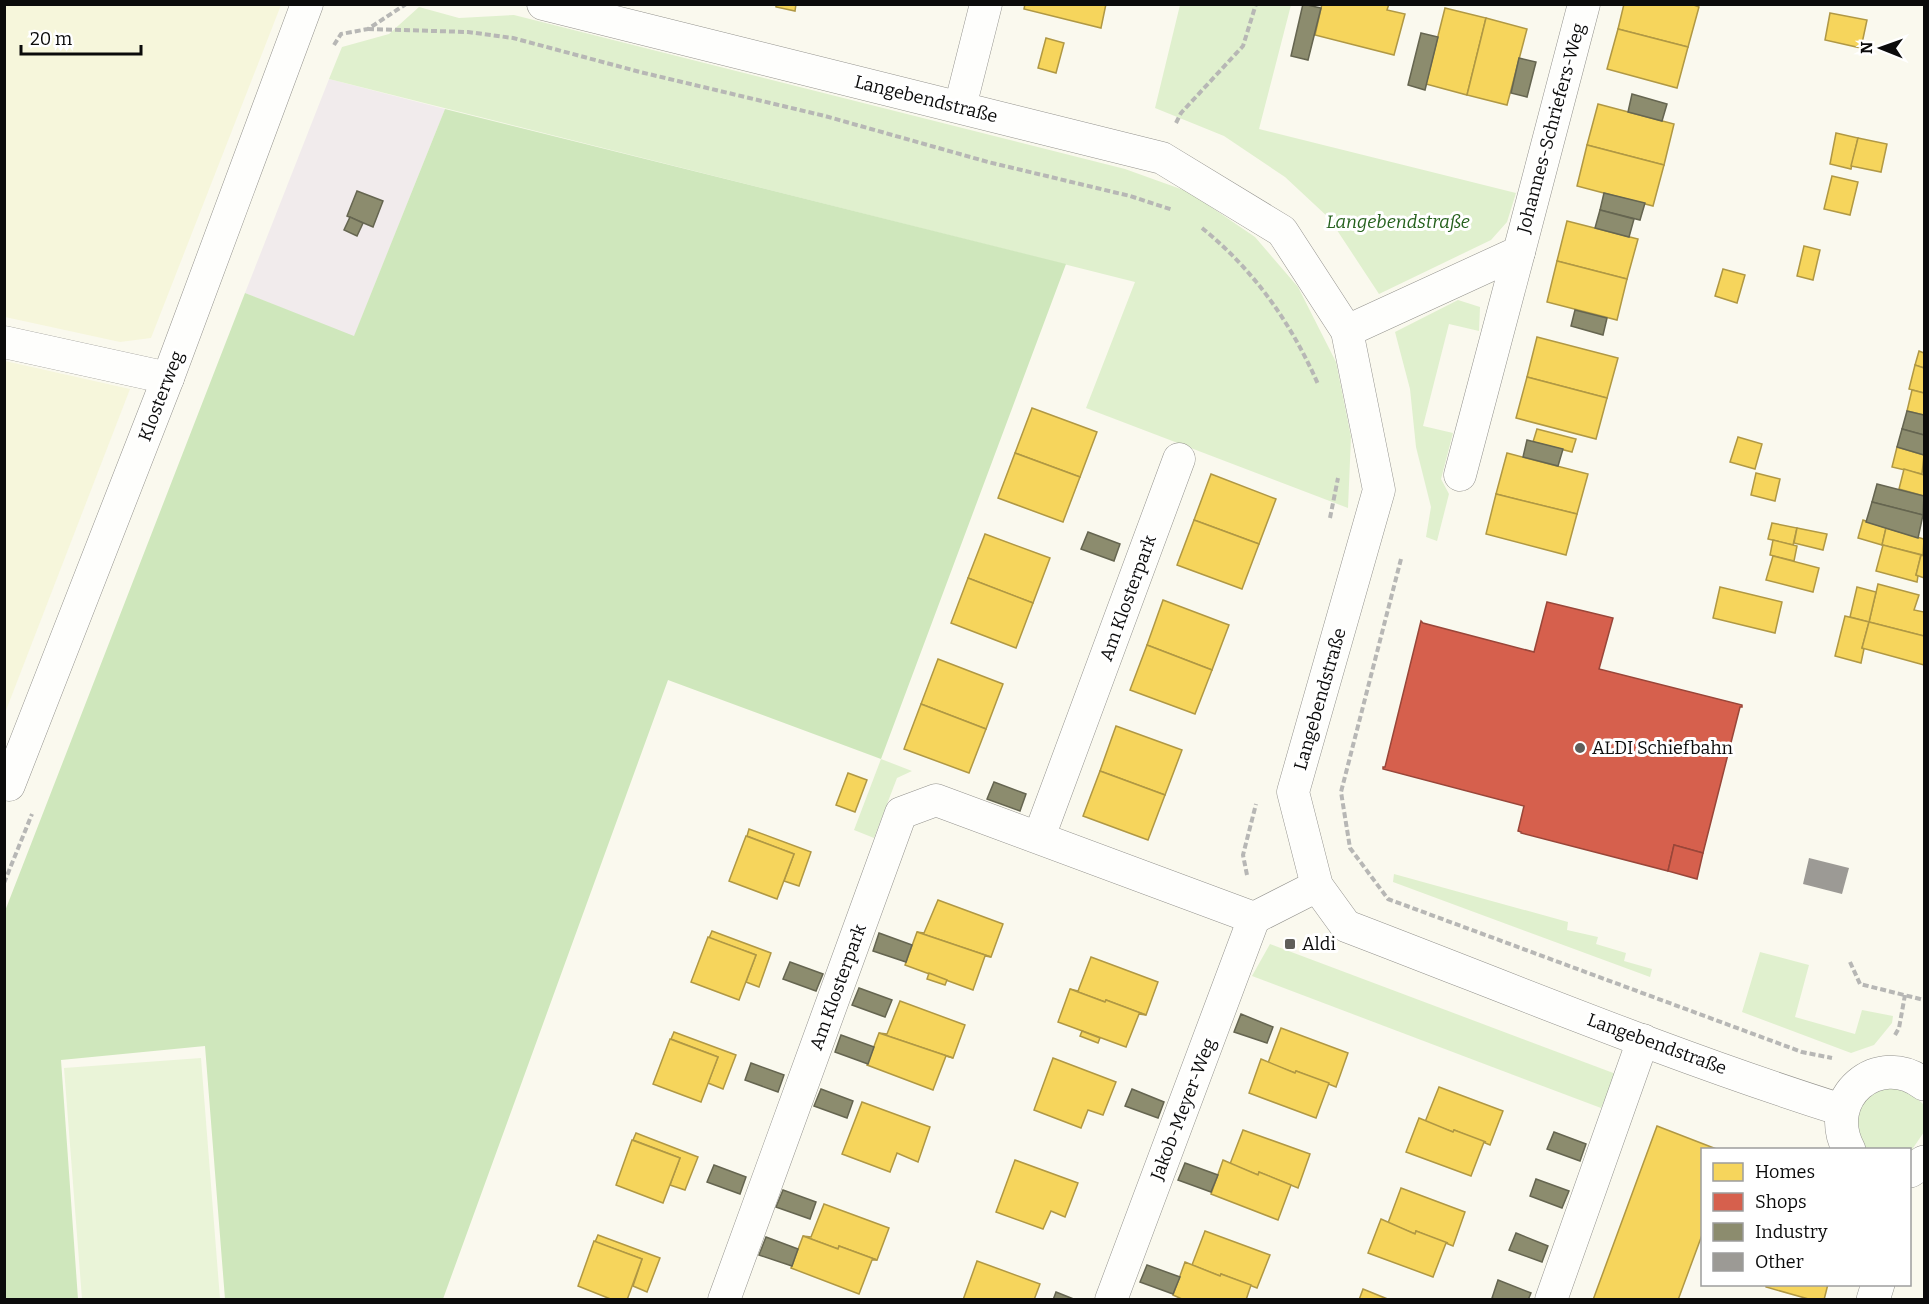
<svg xmlns="http://www.w3.org/2000/svg" width="1929" height="1304" viewBox="0 0 1929 1304" font-family="Bitter,serif">
<rect width="100%" height="100%" fill="#faf9ee"/>
<polygon fill="#f1ebec" points="329,79 445,109 354,337 245,293"/>
<g fill="#f6f6db">
<polygon points="5,4 281,5 151,338 120,342 5,317"/>
<polygon points="5,361 130,389 5,713 4,361"/>
</g>
<g fill="#e0f0ce">
<polygon points="1180,5 1291,5 1259,129 1516,193 1507,222 1491,240 1379,294 1329,218 1285,177 1224,136 1155,108"/>
<polygon points="419,7 459,18 514,15 1125,169 1189,192 1255,237 1298,287 1336,362 1351,437 1348,508 1086,408 1135,282 329,79 342,47 389,34"/>
<polygon points="1458,300 1480,307 1479,331 1449,324 1423,426 1453,433 1441,479 1449,494 1437,541 1426,537 1431,507 1416,447 1410,389 1395,332"/>
<polygon points="881,759 912,771 897,778 874,838 854,830"/>
<polygon points="1394,874 1568,922 1567,930 1598,937 1596,944 1626,953 1624,961 1652,969 1650,977 1393,882"/>
<polygon points="1270,944 1616,1074 1601,1108 1252,976"/>
<polygon points="1760,952 1809,965 1795,1017 1855,1034 1862,1010 1893,1016 1892,1023 1874,1045 1851,1053 1742,1012"/>
<polygon points="1882,1084 1903,1086 1923,1104 1924,1132 1911,1151 1910,1150 1864,1149 1851,1127 1858,1098"/>
</g>
<polygon fill="#cfe7bc" points="445,109 1066,264 881,759 668,680 443,1299 225,1299 205,1046 61,1060 78,1299 5,1299 5,911 245,293 354,336"/>
<polygon fill="#eaf4d8" points="201,1058 220,1299 82,1299 64,1068"/>
<g fill="#f6d55c" stroke="#b09844" stroke-width="1.5">
<polygon points="776,4 796,4 795,11 776,7"/>
<polygon points="1025,4 1106,4 1101,28 1024,9"/>
<polygon points="1322,4 1389,4 1387,10 1405,14 1394,55 1315,35"/>
<polygon points="1624,4 1691,4 1699,7 1688,47 1618,29"/>
<polygon points="1445,8 1486,18 1467,95 1426,84"/>
<polygon points="1830,13 1867,20 1861,48 1825,40"/>
<polygon points="1486,18 1527,29 1507,105 1467,95"/>
<polygon points="1618,29 1688,47 1677,88 1607,69"/>
<polygon points="1046,38 1064,43 1056,73 1038,68"/>
<polygon points="1598,104 1674,124 1664,165 1587,145"/>
<polygon points="1836,133 1858,138 1851,169 1830,164"/>
<polygon points="1858,138 1887,144 1881,172 1851,166"/>
<polygon points="1587,145 1664,165 1653,206 1577,186"/>
<polygon points="1832,176 1858,182 1850,215 1824,209"/>
<polygon points="1567,221 1638,239 1627,279 1557,261"/>
<polygon points="1804,246 1820,250 1813,280 1797,276"/>
<polygon points="1557,261 1627,279 1617,320 1547,302"/>
<polygon points="1723,269 1745,275 1737,303 1715,296"/>
<polygon points="1537,337 1618,358 1607,398 1527,377"/>
<polygon points="1919,351 1924,353 1924,368 1915,365"/>
<polygon points="1915,365 1924,368 1924,393 1909,389"/>
<polygon points="1527,377 1607,398 1596,439 1516,418"/>
<polygon points="1912,390 1924,393 1924,415 1907,411"/>
<polygon points="1032,408 1097,432 1080,477 1015,453"/>
<polygon points="1537,429 1576,439 1572,452 1533,442"/>
<polygon points="1738,437 1762,444 1755,469 1730,462"/>
<polygon points="1897,447 1924,455 1922,474 1892,467"/>
<polygon points="1015,453 1080,477 1063,522 998,498"/>
<polygon points="1507,453 1588,474 1577,514 1496,494"/>
<polygon points="1904,469 1924,475 1924,496 1899,489"/>
<polygon points="1756,473 1780,479 1775,501 1751,495"/>
<polygon points="1211,474 1276,499 1259,544 1194,520"/>
<polygon points="1496,494 1577,514 1566,555 1486,534"/>
<polygon points="1194,520 1259,544 1242,589 1177,565"/>
<polygon points="1863,520 1886,528 1882,545 1858,538"/>
<polygon points="1772,523 1797,528 1793,545 1768,539"/>
<polygon points="1797,528 1827,534 1823,550 1794,543"/>
<polygon points="1886,528 1924,539 1923,555 1882,545"/>
<polygon points="985,534 1050,558 1033,603 968,578"/>
<polygon points="1773,540 1797,546 1794,561 1770,555"/>
<polygon points="1883,545 1921,555 1916,575 1918,576 1917,582 1876,571"/>
<polygon points="1921,555 1924,556 1924,578 1916,575"/>
<polygon points="1773,556 1819,568 1813,592 1766,580"/>
<polygon points="968,578 1033,603 1016,648 951,623"/>
<polygon points="1878,584 1919,595 1914,610 1924,612 1924,636 1869,622"/>
<polygon points="1720,587 1782,602 1775,633 1713,618"/>
<polygon points="1857,587 1876,592 1869,622 1850,617"/>
<polygon points="1163,600 1229,625 1212,670 1147,645"/>
<polygon points="1845,616 1869,622 1862,648 1864,649 1861,663 1835,656"/>
<polygon points="1869,622 1924,636 1924,665 1862,648"/>
<polygon points="1147,645 1212,670 1195,714 1130,690"/>
<polygon points="938,659 1003,684 986,729 921,704"/>
<polygon points="921,704 986,729 969,773 904,749"/>
<polygon points="1116,726 1182,750 1165,795 1100,771"/>
<polygon points="1100,771 1165,795 1148,840 1083,816"/>
<polygon points="848,773 867,780 855,812 836,805"/>
<polygon points="749,829 811,852 799,886 784,881 794,854 747,836"/>
<polygon points="746,836 794,854 777,899 729,881"/>
<polygon points="938,900 1003,924 991,957 917,932 924,933"/>
<polygon points="712,931 771,953 759,987 746,982 756,955 709,938"/>
<polygon points="917,932 991,957 985,956 973,990 905,965"/>
<polygon points="708,937 756,955 739,1000 691,982"/>
<polygon points="1091,957 1158,982 1146,1015 1106,1000 1105,1002 1070,989 1078,991"/>
<polygon points="929,973 947,980 945,985 927,979"/>
<polygon points="1070,989 1105,1002 1106,1000 1146,1015 1139,1014 1126,1047 1058,1022"/>
<polygon points="900,1001 965,1025 953,1058 879,1033 887,1034"/>
<polygon points="1281,1028 1348,1053 1336,1087 1296,1071 1295,1073 1268,1063"/>
<polygon points="1082,1031 1100,1038 1098,1043 1080,1036"/>
<polygon points="674,1032 736,1055 723,1089 708,1083 718,1057 671,1039"/>
<polygon points="879,1033 953,1058 946,1056 933,1090 867,1065"/>
<polygon points="670,1039 718,1057 701,1102 653,1084"/>
<polygon points="1053,1058 1116,1082 1103,1115 1088,1110 1081,1128 1034,1110"/>
<polygon points="1261,1059 1295,1073 1296,1071 1329,1083 1316,1118 1249,1093"/>
<polygon points="1439,1087 1503,1111 1490,1145 1454,1130 1453,1132 1425,1122"/>
<polygon points="862,1102 930,1127 918,1162 897,1153 890,1172 842,1154"/>
<polygon points="1419,1118 1453,1132 1454,1130 1486,1142 1484,1142 1471,1176 1406,1152"/>
<polygon points="1657,1126 1719,1150 1702,1150 1702,1235 1678,1300 1593,1300"/>
<polygon points="1243,1130 1310,1154 1298,1188 1259,1172 1258,1175 1230,1164"/>
<polygon points="636,1133 698,1157 685,1190 670,1185 680,1158 633,1140"/>
<polygon points="632,1140 680,1158 663,1203 616,1185"/>
<polygon points="1015,1160 1078,1183 1065,1217 1051,1211 1043,1229 996,1212"/>
<polygon points="1223,1160 1258,1175 1259,1172 1291,1185 1278,1220 1211,1194"/>
<polygon points="1401,1188 1465,1212 1453,1246 1416,1231 1415,1234 1388,1223"/>
<polygon points="824,1204 889,1228 877,1260 839,1246 838,1249 803,1236 811,1237"/>
<polygon points="1381,1219 1415,1234 1416,1231 1448,1243 1446,1243 1433,1277 1368,1253"/>
<polygon points="1205,1231 1270,1255 1257,1288 1221,1274 1220,1276 1192,1265"/>
<polygon points="598,1235 660,1258 647,1292 633,1286 642,1259 595,1242"/>
<polygon points="803,1236 838,1249 839,1246 877,1260 872,1260 859,1294 791,1268"/>
<polygon points="594,1241 642,1259 627,1300 613,1300 578,1286"/>
<polygon points="977,1261 1040,1284 1034,1300 963,1300"/>
<polygon points="1185,1262 1220,1276 1221,1274 1251,1285 1246,1300 1184,1300 1173,1295"/>
<polygon points="1766,1284 1828,1284 1824,1300 1812,1300 1766,1287"/>
<polygon points="1363,1289 1390,1300 1359,1300"/>
</g>
<g fill="#d6604d" stroke="#994639" stroke-width="1.5">
<polygon points="1547,602 1613,618 1599,669 1742,705 1742,707 1740,707 1703,853 1674,845 1668,871 1521,833 1521,832 1518,831 1524,806 1383,769 1383,767 1385,767 1421,621 1423,623 1534,652"/>
<polygon points="1674,845 1703,853 1697,879 1668,871"/>
</g>
<g fill="#8c8c6e" stroke="#656550" stroke-width="1.5">
<polygon points="1303,4 1321,8 1308,60 1291,56"/>
<polygon points="1421,33 1438,37 1425,90 1408,85"/>
<polygon points="1519,58 1536,62 1527,97 1511,93"/>
<polygon points="1632,94 1667,104 1662,121 1628,112"/>
<polygon points="357,191 383,201 373,227 347,216"/>
<polygon points="1604,193 1645,203 1640,220 1600,210"/>
<polygon points="1600,210 1634,219 1629,237 1595,228"/>
<polygon points="350,217 363,223 357,236 344,230"/>
<polygon points="1575,310 1607,318 1603,335 1571,326"/>
<polygon points="1907,411 1924,415 1924,435 1902,429"/>
<polygon points="1902,429 1924,435 1924,455 1897,447"/>
<polygon points="1527,440 1563,449 1558,466 1523,457"/>
<polygon points="1877,484 1924,496 1923,515 1872,502"/>
<polygon points="1872,502 1923,515 1918,538 1866,522"/>
<polygon points="1088,532 1120,544 1114,561 1081,549"/>
<polygon points="994,782 1026,794 1020,811 987,799"/>
<polygon points="879,933 912,945 906,962 873,951"/>
<polygon points="790,962 823,974 816,991 783,979"/>
<polygon points="859,988 892,1000 885,1017 852,1005"/>
<polygon points="1241,1014 1273,1027 1267,1043 1234,1032"/>
<polygon points="841,1035 874,1047 868,1064 835,1052"/>
<polygon points="751,1063 784,1075 778,1092 745,1080"/>
<polygon points="821,1089 853,1101 847,1118 814,1106"/>
<polygon points="1132,1089 1164,1102 1158,1118 1125,1106"/>
<polygon points="1554,1132 1586,1144 1580,1161 1547,1149"/>
<polygon points="1185,1163 1218,1175 1211,1192 1178,1180"/>
<polygon points="714,1165 746,1177 740,1194 707,1182"/>
<polygon points="1536,1179 1569,1191 1562,1208 1530,1196"/>
<polygon points="783,1190 816,1202 810,1219 776,1207"/>
<polygon points="1516,1233 1548,1246 1542,1262 1509,1250"/>
<polygon points="766,1237 798,1249 792,1266 759,1255"/>
<polygon points="1147,1265 1180,1277 1173,1294 1140,1282"/>
<polygon points="1498,1280 1531,1293 1528,1300 1497,1300 1492,1298"/>
<polygon points="1056,1292 1076,1300 1053,1300"/>
</g>
<polygon fill="#9c9a95" points="1809,858 1849,868 1842,894 1803,884"/>
<g fill="none" stroke-linecap="round" stroke-linejoin="round">
<g stroke="#93928d" stroke-width="33">
<g id="minor">
<path d="M543,4L1162,158L1282,231L1347,331L1379,490L1293,792L1317,886L1346,926C1511,989 1674,1057 1842,1110"/>
<polyline points="960,107 986,4"/>
<polyline points="1347,331 1519,252 1584,4"/>
<polyline points="4,342 168,378"/>
<polyline points="1460,475 1519,252"/>
<polyline points="9,785 168,378 307,4"/>
<polyline points="1039,837 1179,459"/>
<polyline points="724,1300 901,813 936,800 1254,918 1317,886"/>
<polyline points="1111,1300 1254,918"/>
<polyline points="1551,1300 1643,1040"/>
</g>
</g>
<g stroke="#93928d" stroke-width="34">
<g id="tertiary">
<path d="M1849,1150C1821,1098 1878,1049 1924,1084"/>
<polyline points="1910,1171 1924,1162"/>
<polyline points="1873,1300 1878,1284"/>
</g>
</g>
<g stroke="#b7b7b5" stroke-width="4" stroke-dasharray="6 3" stroke-linecap="butt">
<polyline points="368,29 468,32 513,38 640,72 825,116 988,162 1130,196 1173,210"/>
<polyline points="334,45 341,34 368,29 406,4"/>
<polyline points="1176,123 1181,113 1243,46 1256,4"/>
<path d="M1202,228C1254,270 1291,323 1318,384"/>
<polyline points="1330,518 1338,478"/>
<polyline points="1401,559 1341,792 1350,848 1388,899 1802,1052 1832,1058"/>
<polyline points="1247,875 1243,855 1256,804"/>
<polyline points="4,883 32,814"/>
<polyline points="1850,962 1860,984 1924,1000"/>
<polyline points="1895,1035 1899,1028 1905,995"/>
</g>
<use href="#minor" stroke="#fefefc" stroke-width="32"/>
<use href="#tertiary" stroke="#fefefc" stroke-width="33"/>
</g>
<g fill="#5f5e5a" stroke="#fff" stroke-width="2">
<circle cx="1580" cy="748" r="6"/>
<rect x="1284" y="938" width="12" height="12" rx="3"/>
</g>
<g text-anchor="middle" stroke-width="6" stroke-linejoin="round" paint-order="stroke">
<g font-size="18" fill="#0b0b0b" stroke="#fff">
<text transform="translate(926 99) rotate(14)" y="6">Langebendstraße</text>
<text transform="translate(1551 128) rotate(-75)" y="6">Johannes-Schriefers-Weg</text>
<text transform="translate(161 396) rotate(-69)" y="6">Klosterweg</text>
<text transform="translate(1128 598) rotate(-70)" y="6">Am Klosterpark</text>
<text transform="translate(1320 699) rotate(-74)" y="6">Langebendstraße</text>
<text transform="translate(838 987) rotate(-70)" y="6">Am Klosterpark</text>
<text transform="translate(1657 1044) rotate(20)" y="6">Langebendstraße</text>
<text transform="translate(1183 1109) rotate(-69)" y="6">Jakob-Meyer-Weg</text>
</g>
<g font-size="18" font-style="italic" fill="#25611d" stroke="#fff">
<text x="1398" y="228">Langebendstraße</text>
</g>
<g font-size="18" fill="#0b0b0b" stroke="#fff" text-anchor="start">
<text x="1592" y="754">ALDI Schiefbahn</text>
<text x="1302" y="950">Aldi</text>
</g>
</g>
<rect width="1929" height="1304" fill="none" stroke="#0b0b0b" stroke-width="12"/>
<rect x="1701" y="1148" width="210" height="138" fill="#ffffff" stroke="#9d9d9d" stroke-width="1.5"/>
<rect x="1713" y="1163" width="30" height="18" fill="#f6d55c" stroke="#9d9d9d" stroke-width="1.5"/>
<text x="1755" y="1178" font-size="18" fill="#0b0b0b">Homes</text>
<rect x="1713" y="1193" width="30" height="18" fill="#d6604d" stroke="#9d9d9d" stroke-width="1.5"/>
<text x="1755" y="1208" font-size="18" fill="#0b0b0b">Shops</text>
<rect x="1713" y="1223" width="30" height="18" fill="#8c8c6e" stroke="#9d9d9d" stroke-width="1.5"/>
<text x="1755" y="1238" font-size="18" fill="#0b0b0b">Industry</text>
<rect x="1713" y="1253" width="30" height="18" fill="#9c9a95" stroke="#9d9d9d" stroke-width="1.5"/>
<text x="1755" y="1268" font-size="18" fill="#0b0b0b">Other</text>
<g transform="translate(1881 48) rotate(271)" stroke="#ffffff" stroke-width="4.5" paint-order="stroke">
<path d="M0-4.5L10 22L0 15L-10 22Z" fill="#0b0b0b"/>
<text y="-9" font-size="16" font-weight="bold" text-anchor="middle" fill="#0b0b0b">N</text>
</g>
<path d="M21 45v9h120v-9" fill="none" stroke="#0b0b0b" stroke-width="3"/>
<text x="30" y="45" font-size="18" fill="#0b0b0b" stroke="#ffffff" stroke-width="4.5" paint-order="stroke">20 m</text>
</svg>
